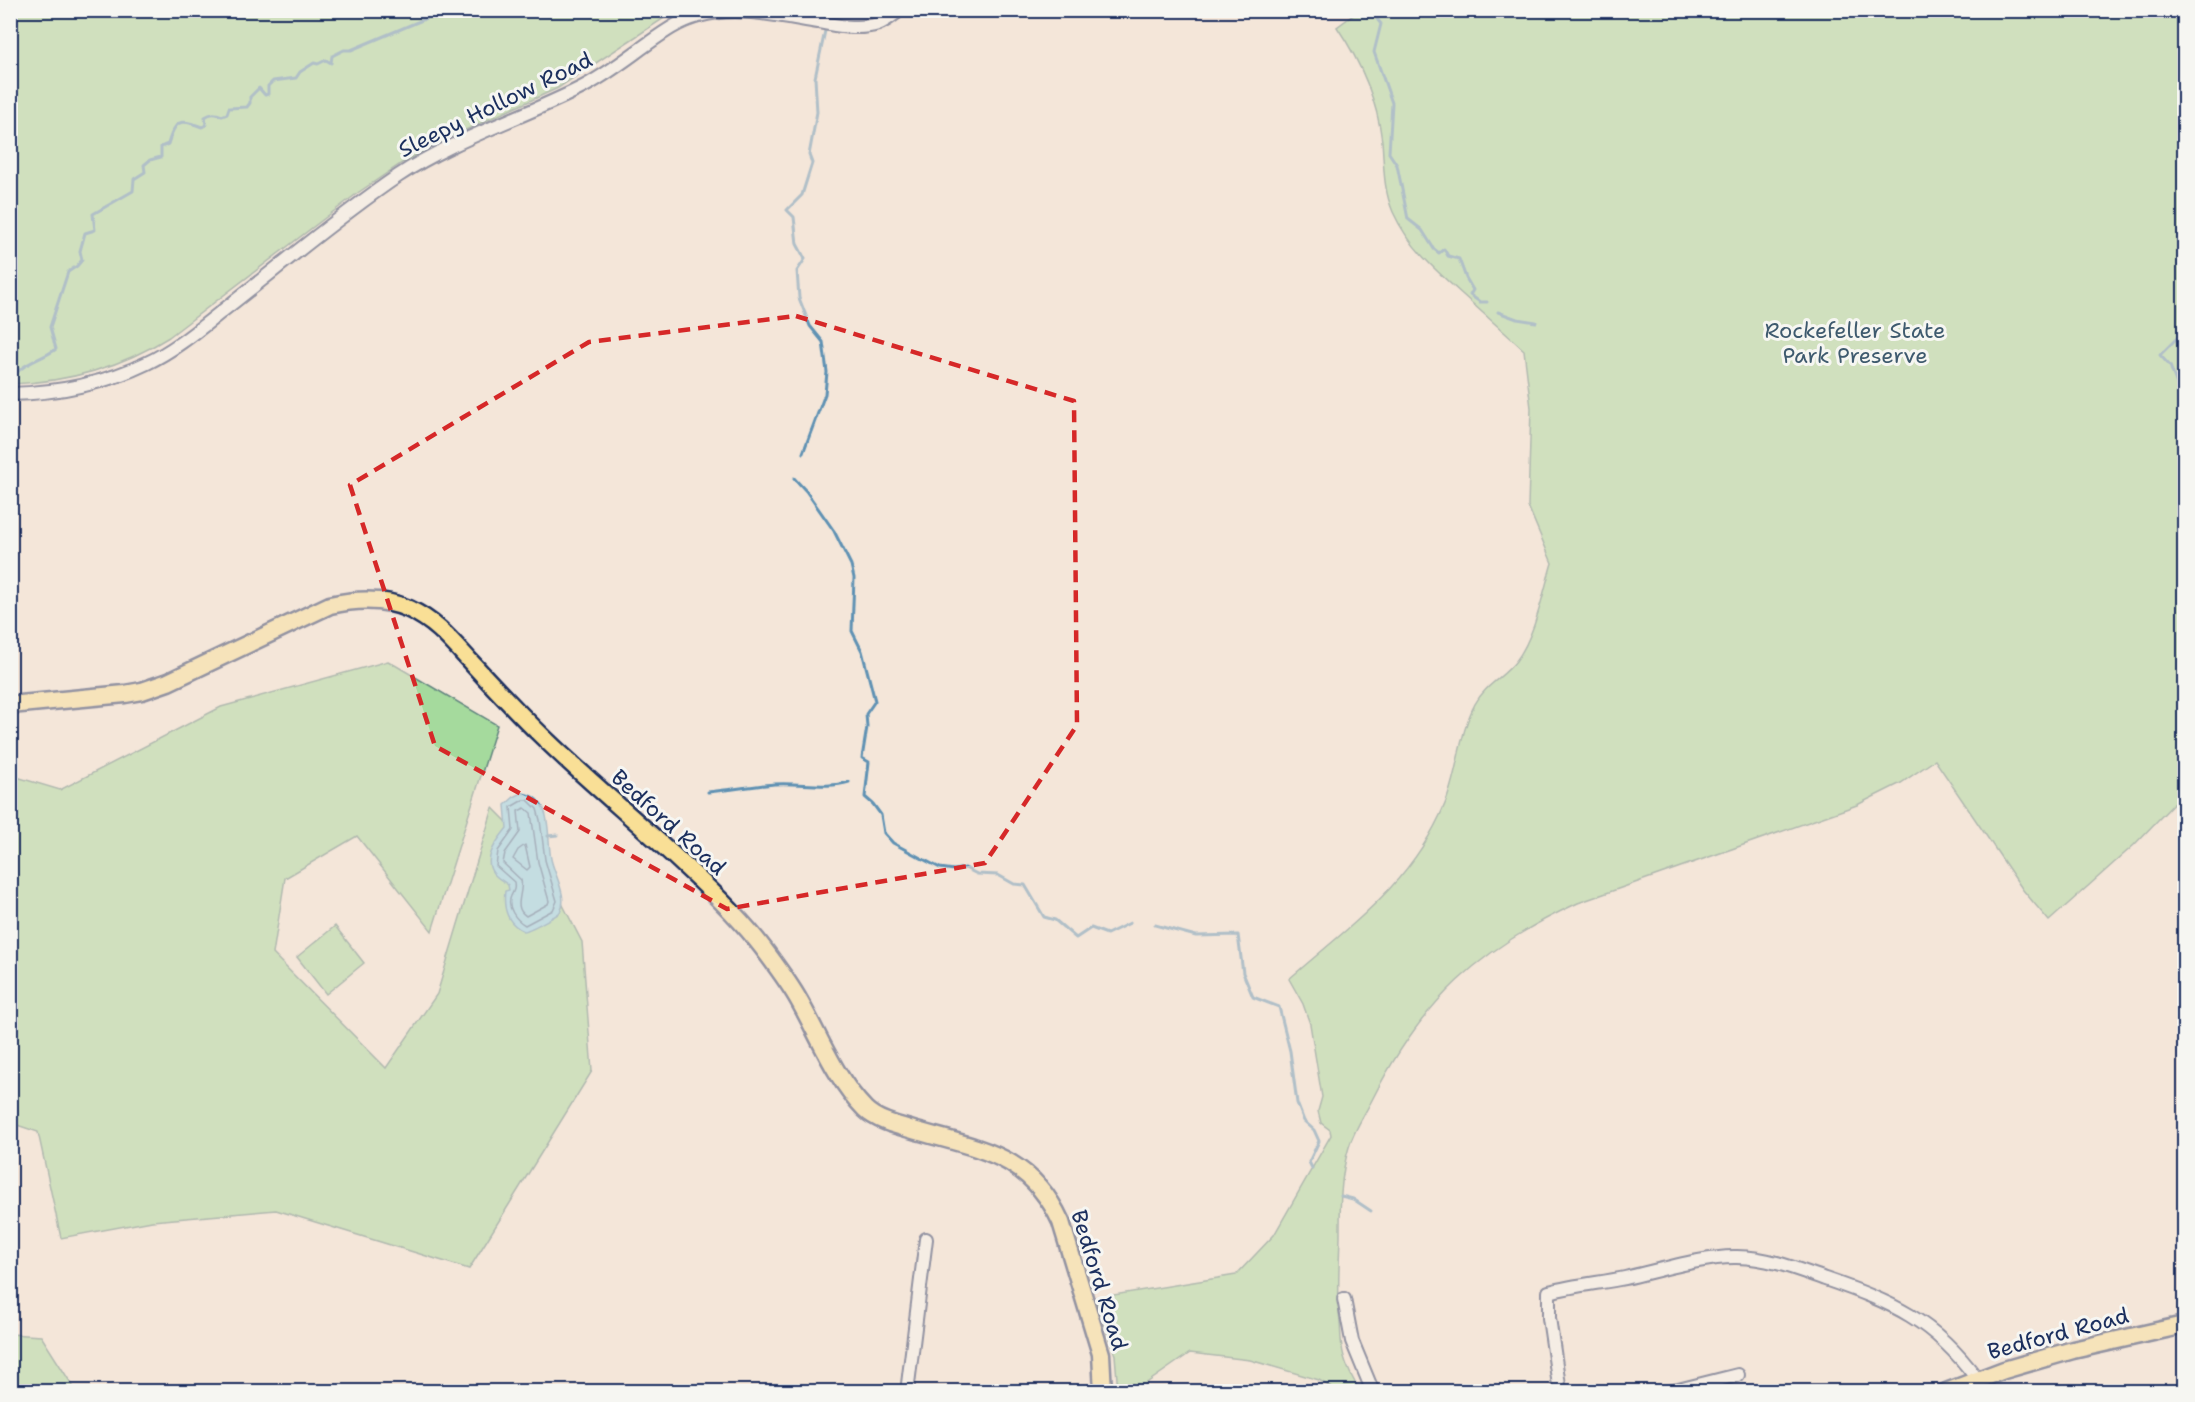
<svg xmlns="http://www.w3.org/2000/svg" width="2195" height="1402" viewBox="0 0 2195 1402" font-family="'Shantell Sans',sans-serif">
<rect width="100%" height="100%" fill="#f4e6d9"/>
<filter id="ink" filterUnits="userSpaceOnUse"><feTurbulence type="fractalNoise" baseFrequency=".0167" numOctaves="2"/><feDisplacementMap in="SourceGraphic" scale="12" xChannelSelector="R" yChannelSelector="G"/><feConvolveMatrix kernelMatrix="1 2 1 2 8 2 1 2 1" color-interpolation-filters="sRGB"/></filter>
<g filter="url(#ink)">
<g fill="#a5da9d" stroke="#60847e" stroke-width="1.5">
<path d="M1360,10L2184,11V793L2134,845L2049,921L2023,890L1935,760L1901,783L1857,805L1578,903C1480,948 1422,1001 1373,1098C1365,1114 1354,1130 1349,1147C1340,1176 1340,1206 1340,1237C1339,1263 1338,1288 1339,1314C1341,1325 1340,1336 1342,1347C1344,1363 1352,1378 1360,1391H1337L1319,1380L1250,1360L1190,1353L1135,1391H1118L1115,1355L1095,1298L1236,1275L1274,1235L1331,1135L1330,1130L1321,1123L1318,1111L1322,1097L1310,1024L1303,1004L1289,979C1351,925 1412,883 1445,804C1458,772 1459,734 1475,704C1485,685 1504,677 1516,661C1535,636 1543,593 1552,563L1528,506L1531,408L1524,350C1504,332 1483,313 1463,295C1435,270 1409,247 1393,212C1383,189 1384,165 1382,141C1377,99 1360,61 1337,27Z"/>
<path d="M10,11L11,10L690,11L667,16L558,88L448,138L402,163L359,192L169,337C120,368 69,382 11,384Z"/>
<polygon points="388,661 497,725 432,931 357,836 285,878 273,954 386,1068 437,994 493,808 534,849 582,942 592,1071 469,1269 276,1210 152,1221 61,1238 38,1132 11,1123 10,775 60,790 221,707"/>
<polygon points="335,926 364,963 326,994 297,957"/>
<polygon points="10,1334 41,1336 76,1391 11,1391"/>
</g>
<path fill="#8bd2ec" stroke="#5e91b3" stroke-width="1.5" d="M522,793C531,794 536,797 541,804C550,816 548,845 551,859C554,874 569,898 560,912C558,915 528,931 524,931C507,924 503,908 505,891L509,890L508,885C503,881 497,878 493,873C482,859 498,839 507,828L505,805L514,797Z"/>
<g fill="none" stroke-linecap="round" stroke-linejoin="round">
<g stroke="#487097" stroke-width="1.5">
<path d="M523,800H528L537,809L540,820L545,860L557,901L553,910L525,925C516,920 506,907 511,896C514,890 515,889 514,882L496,866L498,851L513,830L511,807Z"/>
<path d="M525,808L531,813L538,862L549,901L548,904L526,916C512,907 524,893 521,880L503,863L505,853L520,832L518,811Z"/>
<polygon points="525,845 530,867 527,870 513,859 518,850"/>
</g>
<g stroke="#5e91b3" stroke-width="3">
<polyline points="1370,10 1381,24 1374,52 1392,103 1389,153 1397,165 1408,219 1422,230 1434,249 1439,253 1444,249 1448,256 1459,259 1466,278 1473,290 1470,295 1480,302 1487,302"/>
<polyline points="828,19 831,10"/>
<polyline points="1498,312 1517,319 1536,322"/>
<polyline points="2184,334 2179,336 2160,355 2170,366 2184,403"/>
<path d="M11,385C13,365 42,360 56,349L50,327L68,272L77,266L82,260L80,251L85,233L95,230L93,214L133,191L134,179L145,172L144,165L150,160L161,157V147L168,144C175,120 180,118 202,127L206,125L205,117C211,113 215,113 222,116L227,114L229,108L247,107L250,103V97L259,88L265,95L268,94V86L273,81L296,78L300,72L314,63L318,64L326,60L331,63L332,56L344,50H351L446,10"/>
<polyline points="803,453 825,394 827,372 823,342 810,326 799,298 797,271 805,259 797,244 794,217 787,210 802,195 812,163 809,155 817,112 815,78 826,26"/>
<polyline points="794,478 806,491 834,531 851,565 854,578 852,631 862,651 875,701 866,714 867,727 862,758 869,762 865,797 873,804 881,815 884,833 893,843 919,857 940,868 954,870 965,868 977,874 998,875 1014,884 1025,885 1044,917 1055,920 1076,938 1091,928 1107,934 1130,923"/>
<path d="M708,792C731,790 752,786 774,784C798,782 827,789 849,782"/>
<polyline points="548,836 557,835"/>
<polyline points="1155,925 1196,936 1238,935 1243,973 1253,997 1279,1007 1290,1051 1297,1103 1304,1121 1314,1130 1319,1141 1309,1162 1312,1168"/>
<polyline points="1341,1196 1353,1199 1371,1211"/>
</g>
<g stroke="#1b2f5e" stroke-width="16">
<g id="minor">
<path d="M10,394C58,393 104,384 147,363C177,349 204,325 230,305C285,262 339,216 398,176C450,141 521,118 579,89C612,73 640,47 671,28C717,0 769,14 818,22C837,26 859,30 878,24C886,21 893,15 900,10"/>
<polyline points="1344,1299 1352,1341 1373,1392"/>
<polyline points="907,1392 926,1239"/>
<path d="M1560,1392L1549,1318V1292C1574,1285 1600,1283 1625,1278C1657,1271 1705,1256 1737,1257C1770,1258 1794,1268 1825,1279C1892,1302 1934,1320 1977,1379"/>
<polyline points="1670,1392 1738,1375"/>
</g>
</g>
<g stroke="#1b2f5e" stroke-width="21">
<g id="major">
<path d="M10,705L125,694L142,691L168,682L330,605C356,599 383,597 409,609C435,621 450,639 469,660C493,686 517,712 542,736C589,782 640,823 687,868C714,893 741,919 763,948C775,964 787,980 797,997C819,1035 834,1077 865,1109C876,1120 895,1125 910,1129C977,1149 1029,1152 1061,1222L1101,1354L1103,1392"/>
<polyline points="1946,1392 2004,1370 2073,1350 2184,1325"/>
</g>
</g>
<use href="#minor" stroke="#f6f6f2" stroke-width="12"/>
<use href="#major" stroke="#f9df96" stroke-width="16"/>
</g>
</g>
<path d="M0 0H2195V1402H0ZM796,316L1074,401L1077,725L985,863L727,909L435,746L350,485L589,342Z" fill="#f4e6d9" fill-opacity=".55" fill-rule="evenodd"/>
<path fill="none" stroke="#d62828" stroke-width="4.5" stroke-dasharray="12 8" stroke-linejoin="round" d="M796,316L1074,401L1077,725L985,863L727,909L435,746L350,485L589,342Z"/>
<g text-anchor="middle" stroke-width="6" stroke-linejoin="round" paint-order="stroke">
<g font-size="22" fill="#1b2f5e" stroke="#f6f6f2">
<text transform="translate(495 104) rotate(-26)" y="8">Sleepy Hollow Road</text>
<text transform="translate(669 822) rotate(42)" y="8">Bedford Road</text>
<text transform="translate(1100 1280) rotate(73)" y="8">Bedford Road</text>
<text transform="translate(2058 1333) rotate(-15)" y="8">Bedford Road</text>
</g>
<g font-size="22" fill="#3e5a6e" stroke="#f6f6f2">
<text x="1855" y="338">Rockefeller State<tspan x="1855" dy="25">Park Preserve</tspan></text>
</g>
</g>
<rect width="2195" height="1402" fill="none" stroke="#f6f6f2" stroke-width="36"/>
<rect x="18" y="18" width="2159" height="1366" fill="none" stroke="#1b2f5e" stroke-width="2" filter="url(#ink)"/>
</svg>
